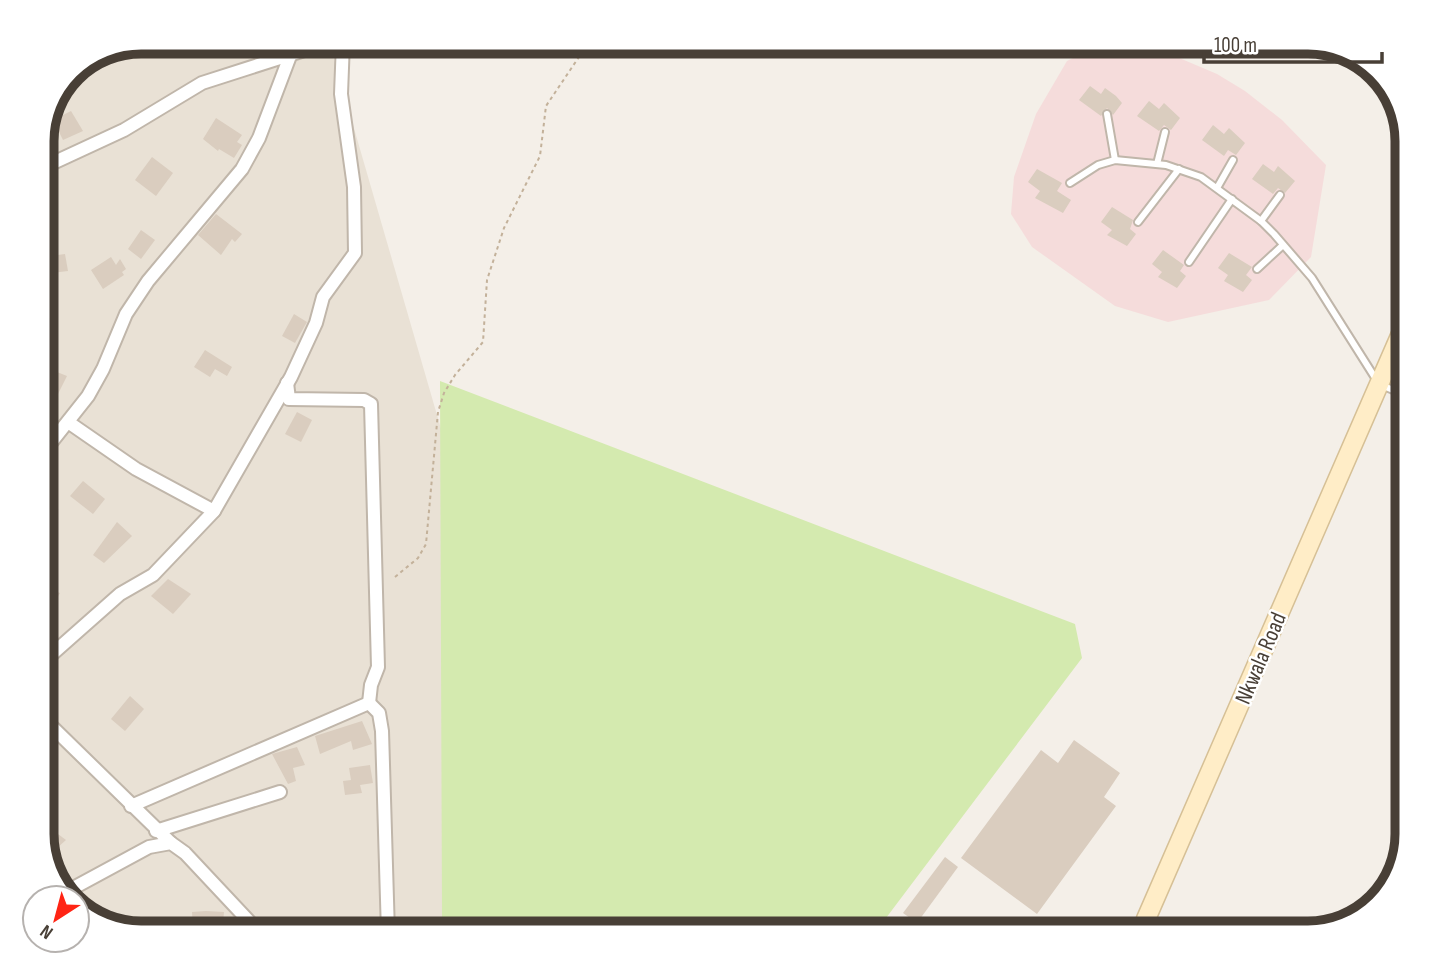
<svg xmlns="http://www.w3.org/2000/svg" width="1449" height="975" viewBox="0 0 1449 975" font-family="'Sofia Sans Condensed',sans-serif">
<rect width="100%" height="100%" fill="#f4efe8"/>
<polygon fill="#e9e1d5" points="141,42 329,42 587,933 141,933 86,916 77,907 77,898 69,898 55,883 42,840 42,135 71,71"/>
<polygon fill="#f5dcdb" points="1151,46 1217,74 1245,91 1282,120 1326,165 1311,257 1269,300 1168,322 1115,306 1032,247 1011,214 1014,177 1036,114 1067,61 1087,51"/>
<polygon fill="#d4eaaf" points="440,381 1075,624 1082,658 883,922 881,933 482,933 442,917"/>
<g fill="#dacdbf">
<polygon points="1090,86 1101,94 1105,88 1116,96 1122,103 1113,115 1107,108 1101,116 1079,100"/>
<polygon points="1149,101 1159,109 1164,103 1180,118 1171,130 1164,125 1159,131 1137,116"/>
<polygon points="71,111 83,131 63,140 53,120"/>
<polygon points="216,118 242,135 237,142 242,145 234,158 219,149 218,151 203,139"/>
<polygon points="1213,125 1224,134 1229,128 1245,143 1236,155 1228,150 1224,156 1202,140"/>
<polygon points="152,157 173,173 156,196 135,180"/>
<polygon points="1263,164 1274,172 1278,166 1295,181 1285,193 1278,188 1273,194 1252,179"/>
<polygon points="1037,169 1062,183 1057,191 1071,200 1063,213 1035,198 1040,191 1028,182"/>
<polygon points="1112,207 1133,220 1130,229 1136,234 1127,246 1107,235 1112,230 1101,222"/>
<polygon points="216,214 242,234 235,242 232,239 221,255 198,235"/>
<polygon points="141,230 155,240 141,259 128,249"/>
<polygon points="1163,250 1184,265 1180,271 1186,276 1177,288 1158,277 1162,272 1152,264"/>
<polygon points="1229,253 1252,267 1246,275 1252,280 1243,292 1224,281 1228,275 1218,268"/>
<polygon points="65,254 68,271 52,273 50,256"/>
<polygon points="111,257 116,265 120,259 126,269 122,272 124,275 103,289 91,270"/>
<polygon points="294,314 307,322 295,343 282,336"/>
<polygon points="205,350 232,367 227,376 215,369 210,377 194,367"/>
<polygon points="42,366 67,376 56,398 44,392"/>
<polygon points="297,412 312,420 301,442 285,434"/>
<polygon points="83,481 105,499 93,514 70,496"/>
<polygon points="117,522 132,536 104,563 93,555"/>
<polygon points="168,579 191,594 173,614 151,596"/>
<polygon points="46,588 60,593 49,612 42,606 42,592"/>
<polygon points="130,696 144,709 125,731 111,719"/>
<polygon points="362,721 372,744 353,750 351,741 320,754 315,736"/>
<polygon points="1074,740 1120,773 1104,797 1116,806 1037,914 961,858 1041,750 1058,763"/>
<polygon points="297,747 305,765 293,768 296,781 288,784 272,754"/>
<polygon points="370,765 373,783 360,785 362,793 345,795 343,781 351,780 349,768"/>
<polygon points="42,822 66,840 47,857 42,840"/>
<polygon points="945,857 958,867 917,923 903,913"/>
<polygon points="206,911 224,912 222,933 198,933 197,928 193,928 192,912"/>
</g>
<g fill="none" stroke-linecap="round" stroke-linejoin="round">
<g stroke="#c0b6aa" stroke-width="10">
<g id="lane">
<polyline points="1107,114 1115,160"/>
<polyline points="1157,164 1165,132"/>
<polyline points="1070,183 1098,165 1115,160 1166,165 1201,177 1261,221 1274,234 1312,278 1379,384 1407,396"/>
<polyline points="1217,188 1233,160"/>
<polyline points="1261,221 1280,195"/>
<polyline points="1138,222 1179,169"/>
<polyline points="1189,262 1232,199"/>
<polyline points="1257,269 1283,245"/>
<polyline points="968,932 971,933"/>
</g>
</g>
<g stroke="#c0b6aa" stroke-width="16">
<g id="street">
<polyline points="42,168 124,130 202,83 308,49 356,42"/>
<polyline points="287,383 289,399 364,400 371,404 378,667 371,685 369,703"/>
<polyline points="68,422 136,469 214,511"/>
<polyline points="42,454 88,396 103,369 126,314 148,281 242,169 259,138 290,56 226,42"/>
<polyline points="42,663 120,594 153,575 214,511 291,377 316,323 323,297 355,253 354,187 341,94 343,42"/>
<polyline points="369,703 379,713 382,731 388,933"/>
<polyline points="42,717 171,843"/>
<polyline points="131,806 369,703"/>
<polyline points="156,831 280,792"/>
<polyline points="64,893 149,847 171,843 185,853 260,933"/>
</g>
</g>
<g stroke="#d6c096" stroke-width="21">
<polyline id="secondary" points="1144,933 1146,919 1407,320"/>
</g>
<polyline stroke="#c3b19a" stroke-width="2" stroke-dasharray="3.5 3.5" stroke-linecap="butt" points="395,577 418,558 426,544 438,412 444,393 455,375 483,342 487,280 504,228 540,156 546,106 589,42"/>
<use href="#lane" stroke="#fff" stroke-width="6"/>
<use href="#street" stroke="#fff" stroke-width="12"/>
<use href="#secondary" stroke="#ffedc7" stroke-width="18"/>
</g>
<g text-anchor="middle" stroke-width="5" stroke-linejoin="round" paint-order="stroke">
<g font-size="23" fill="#483f36" stroke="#fff">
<text transform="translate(1260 658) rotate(-67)" y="8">Nkwala Road</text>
</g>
</g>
<path d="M0 0H1449V975H0ZM141 54H1308A87 87 0 0 1 1395 141V834A87 87 0 0 1 1308 921H141A87 87 0 0 1 54 834V141A87 87 0 0 1 141 54Z" fill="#fff" fill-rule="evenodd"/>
<path fill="none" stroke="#483f36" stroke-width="9" d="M141 54H1308A87 87 0 0 1 1395 141V834A87 87 0 0 1 1308 921H141A87 87 0 0 1 54 834V141A87 87 0 0 1 141 54Z"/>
<g transform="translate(56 919) rotate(216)"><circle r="33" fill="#ffffff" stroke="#b6b2af" stroke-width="2"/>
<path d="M0-5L12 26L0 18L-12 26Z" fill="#ff2414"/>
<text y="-10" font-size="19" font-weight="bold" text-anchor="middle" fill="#483f36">N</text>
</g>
<path d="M1204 52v10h178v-10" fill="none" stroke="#483f36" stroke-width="3.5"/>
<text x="1214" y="52" font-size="21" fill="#483f36" stroke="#ffffff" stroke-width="5" paint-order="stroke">100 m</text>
</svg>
